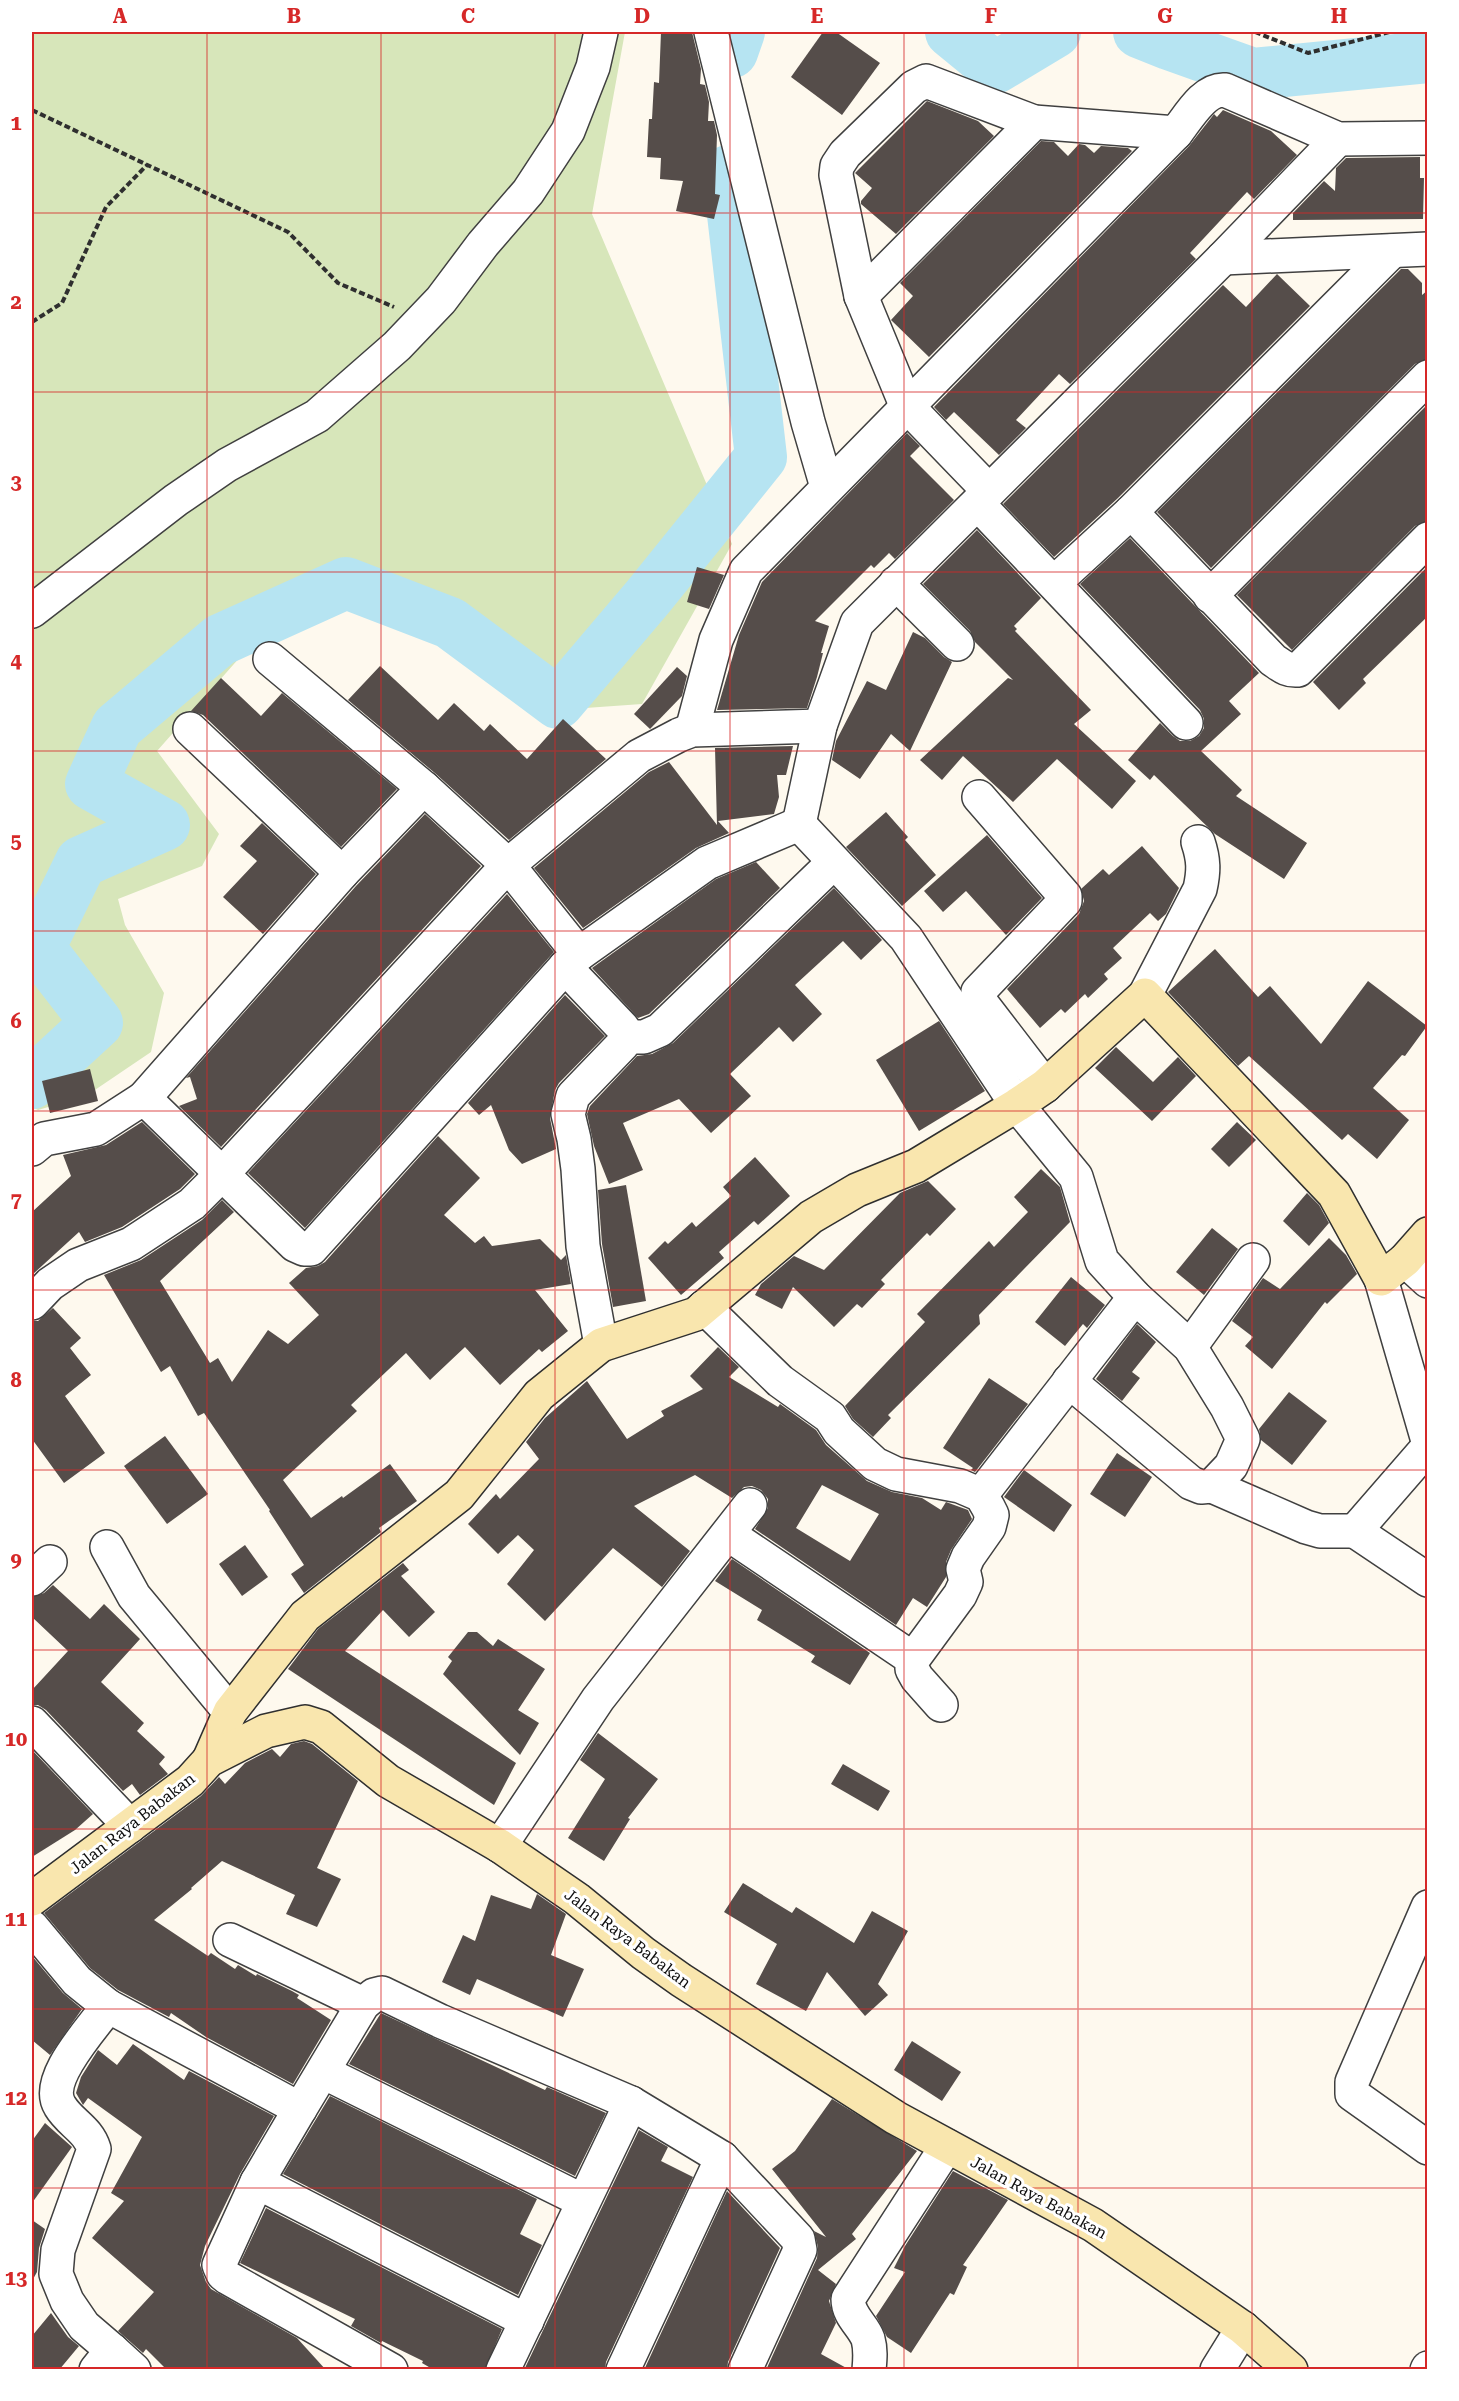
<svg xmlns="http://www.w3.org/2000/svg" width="1459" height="2401" viewBox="0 0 1459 2401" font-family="'Roboto Serif',serif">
<rect width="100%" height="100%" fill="#fef9ee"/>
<polygon fill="#d7e6ba" points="32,32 625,32 592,214 732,544 642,704 543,711 468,656 359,602 241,656 157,751 219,834 202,866 118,899 125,925 164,993 151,1052 86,1096 38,1110 32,1107"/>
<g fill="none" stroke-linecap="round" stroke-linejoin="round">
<g stroke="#b6e4f2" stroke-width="52">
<polyline points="951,32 995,68 1055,32"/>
<polyline points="1139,32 1169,44 1253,74 1428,57"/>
<polyline points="732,52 739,32"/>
<polyline points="32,1083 97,1023 39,948 81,862 164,825 91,784 117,727 220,640 346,583 450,623 558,703 648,597 761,457 728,171"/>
</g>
</g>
<g fill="#554d4a" fill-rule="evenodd">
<polygon points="661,32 692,32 701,69 700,84 705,85 709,102 708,121 714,121 717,135 715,194 720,195 714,219 676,211 683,181 660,179 661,158 647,157 649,119 652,119 654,82 659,83"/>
<polygon points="823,32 836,32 880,63 842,115 791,77"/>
<polygon points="927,101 978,121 994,136 896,234 861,204 861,201 872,188 855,173"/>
<polygon points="1223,110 1271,131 1297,155 1254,199 1247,192 1190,253 1196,259 1070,384 1059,374 1016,420 1026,428 999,455 954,412 946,420 934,407 1189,146 1211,118 1214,114 1217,117"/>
<polygon points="1041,141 1054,142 1068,156 1079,144 1085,145 1094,153 1101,146 1128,148 1132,151 929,357 891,320 913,296 900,283"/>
<polygon points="1420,157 1420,178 1424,178 1423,219 1293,220 1293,213 1324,181 1335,191 1336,168 1346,158"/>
<polygon points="1401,269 1408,269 1422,283 1422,295 1428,290 1428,359 1415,364 1211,568 1157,512"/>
<polygon points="1277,274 1310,306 1118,498 1054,557 1003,504 1223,285 1246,307"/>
<polygon points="1428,404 1428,521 1415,526 1292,650 1237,595"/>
<polygon points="907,433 920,446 910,456 954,500 895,559 889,553 874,568 871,565 815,621 829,626 821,653 823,653 817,677 807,708 717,710 739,635 762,582"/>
<polygon points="977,530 1041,598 1014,626 1017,629 1015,631 1091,710 1074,724 1136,781 1112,809 1057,759 1013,802 963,756 942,780 920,760 1008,678 1013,680 975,642 970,631 923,584"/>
<polygon points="1130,538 1259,673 1229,701 1241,714 1201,751 1242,790 1236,796 1307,843 1284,879 1215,834 1154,775 1150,780 1128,760 1160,723 1173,736 1180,741 1190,741 1199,736 1204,728 1204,719 1200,710 1080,584"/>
<polygon points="1428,566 1428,616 1363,679 1366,683 1339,710 1313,682"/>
<polygon points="697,567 724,575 709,609 687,602"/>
<polygon points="913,632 925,638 944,657 952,662 910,751 891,734 860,779 832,760 836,741 867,681 886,690"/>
<polygon points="380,666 438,720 454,703 484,731 490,724 527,759 563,719 606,759 509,840 436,774 348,700"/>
<polygon points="677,667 687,676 682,696 650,729 634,714"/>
<polygon points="221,678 261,716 282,693 397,789 341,847 203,715 191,711"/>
<polygon points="793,746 786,775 777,775 779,797 774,814 718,821 729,833 696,848 583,928 534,868 649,772 669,762 717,825 715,748"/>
<polygon points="886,812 908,837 905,840 936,875 902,906 846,847"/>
<polygon points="425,814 481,866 221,1147 179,1106 197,1099 190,1077 186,1078 356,886"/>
<polygon points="262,823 316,874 263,934 223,897 257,861 240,846"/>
<polygon points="987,835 1042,898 1006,935 966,891 943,912 924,891"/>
<polygon points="1142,846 1179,888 1166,914 1158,921 1150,913 1113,948 1122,958 1104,974 1108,979 1088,998 1085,994 1065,1013 1061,1009 1040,1028 1007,989 1079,914 1084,901 1081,889 1103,869 1109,875"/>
<polygon points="756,862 780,888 649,1014 638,1018 592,968 716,879"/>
<polygon points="834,888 882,940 861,960 843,941 795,985 822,1014 793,1042 779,1027 730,1074 751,1096 711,1133 679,1099 623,1123 643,1170 609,1184 594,1146 587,1114 590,1106 637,1056 652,1054 673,1043"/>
<polygon points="507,894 554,952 305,1228 248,1173"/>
<polygon points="1215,949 1258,997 1270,986 1321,1044 1368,981 1427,1026 1405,1056 1402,1055 1373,1088 1409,1120 1377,1159 1348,1134 1342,1140 1249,1056 1238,1066 1168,992"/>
<polygon points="565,995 605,1036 559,1083 555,1090 550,1118 556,1149 522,1164 509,1150 491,1105 479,1115 468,1103"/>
<polygon points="939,1021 985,1091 919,1131 876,1060"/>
<polygon points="1116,1047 1153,1082 1178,1057 1196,1076 1152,1121 1095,1068"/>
<polygon points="90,1069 98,1101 50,1113 42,1081"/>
<polygon points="142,1122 195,1174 180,1189 122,1227 85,1242 79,1232 32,1275 32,1212 71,1176 63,1155 106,1145"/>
<polygon points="1237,1122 1256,1140 1229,1167 1211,1149"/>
<polygon points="438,1136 480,1178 444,1215 475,1243 484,1236 492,1246 540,1239 561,1260 566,1255 571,1284 535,1290 568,1331 542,1352 539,1349 500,1385 465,1347 430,1380 406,1353 351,1405 357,1411 283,1480 311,1518 342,1496 343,1498 390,1464 417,1501 379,1528 381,1532 304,1593 291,1574 304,1565 269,1511 270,1510 204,1413 198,1416 170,1366 161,1372 104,1275 141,1260 202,1220 222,1200 234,1212 160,1281 210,1363 218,1358 232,1382 268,1330 288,1344 319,1315 289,1283 306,1268 318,1266 325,1262"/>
<polygon points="755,1157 790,1196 758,1225 754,1221 719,1252 724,1258 681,1295 648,1258 665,1241 668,1244 692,1222 696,1227 731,1196 723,1187"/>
<polygon points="1041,1169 1060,1187 1070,1222 979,1315 980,1324 888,1415 891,1418 873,1437 853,1419 845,1406 925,1322 917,1314 989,1241 994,1247 1028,1212 1014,1197"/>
<polygon points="928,1181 956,1209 930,1236 927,1233 881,1280 885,1284 862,1308 857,1304 834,1327 793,1287 782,1309 755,1295 761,1284 794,1256 824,1270 900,1193"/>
<polygon points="626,1185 646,1301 613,1307 602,1244 598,1190"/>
<polygon points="1307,1193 1319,1205 1329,1223 1309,1246 1283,1221"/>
<polygon points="1212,1228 1238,1249 1204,1295 1176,1272"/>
<polygon points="1329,1238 1346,1255 1357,1274 1327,1304 1325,1302 1272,1369 1245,1346 1253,1337 1232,1321 1263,1278 1280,1289"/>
<polygon points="1071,1277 1105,1305 1087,1328 1083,1324 1065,1346 1035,1322"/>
<polygon points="53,1308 81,1338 70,1348 91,1375 65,1396 105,1453 64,1483 32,1439 32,1321 38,1321"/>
<polygon points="1137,1324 1156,1342 1132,1372 1140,1378 1122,1401 1096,1379"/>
<path d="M718,1347L739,1367L729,1377L778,1407L780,1404L816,1430L826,1445L867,1481L892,1492L922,1498L941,1510L946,1502L968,1510L972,1519L951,1550L946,1562V1577L927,1607L913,1598L896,1625L755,1529L768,1508V1499L761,1490L752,1486L744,1487L732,1498L695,1475L634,1506L690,1551L662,1587L613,1548L545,1621L507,1584L534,1550L518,1535L498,1554L468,1524L496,1494L500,1499L539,1459L526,1442L545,1418L587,1381L627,1439L664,1416L661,1411L703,1389L690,1376ZM822,1485L879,1514L850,1561L796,1528Z"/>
<polygon points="989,1378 1028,1404 975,1472 971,1470 973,1468 943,1448"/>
<polygon points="1289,1392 1327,1421 1292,1465 1261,1440 1259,1429"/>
<polygon points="165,1436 208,1494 167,1524 124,1466"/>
<polygon points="1117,1453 1152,1477 1125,1517 1090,1494"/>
<polygon points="1024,1470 1072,1505 1054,1532 1004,1497"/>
<polygon points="245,1545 268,1577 242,1596 219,1564"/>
<polygon points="732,1559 870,1653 850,1685 811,1662 815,1656 757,1620 762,1610 715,1581"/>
<polygon points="403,1563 409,1570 401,1576 435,1612 409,1637 383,1610 345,1651 516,1763 494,1805 288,1669 318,1629"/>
<polygon points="53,1585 90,1619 104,1604 140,1639 101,1682 144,1723 137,1731 165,1757 159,1764 168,1774 140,1795 132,1784 123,1791 46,1710 38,1705 32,1705 32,1690 68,1651 32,1617 32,1597 44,1593"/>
<polygon points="468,1632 477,1632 493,1646 498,1639 545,1669 518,1710 539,1723 520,1755 443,1674 452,1661 448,1657"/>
<polygon points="598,1733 658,1779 628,1818 630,1819 604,1861 568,1838 605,1779 580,1760"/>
<polygon points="304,1741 312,1744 358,1781 317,1868 341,1879 317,1927 286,1914 295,1895 222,1861 191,1888 192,1889 154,1920 208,1956 211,1953 235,1969 238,1965 256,1976 257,1974 292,1991 299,1995 297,1998 331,2020 293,2084 206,2037 171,2013 169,2017 118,1990 90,1968 44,1913 201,1796 219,1777 225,1784 245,1763 272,1749 280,1757 291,1744"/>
<polygon points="32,1750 93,1814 75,1830 32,1857"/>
<polygon points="843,1764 890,1791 878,1811 831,1784"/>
<polygon points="743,1883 792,1913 796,1907 854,1943 872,1911 908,1931 878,1984 888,1995 865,2016 827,1972 806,2011 756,1984 777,1944 724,1912"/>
<polygon points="537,1894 566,1914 551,1955 584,1969 563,2017 477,1979 470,1995 442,1982 463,1935 475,1941 491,1895 531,1909"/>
<polygon points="32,1956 63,1993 82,2009 50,2055 32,2040"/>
<polygon points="381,2013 545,2090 547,2087 606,2113 575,2176 349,2064"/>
<polygon points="912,2041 961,2072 942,2101 894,2070"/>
<polygon points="133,2044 184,2080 189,2071 274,2116 240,2174 205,2246 200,2265 206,2282 211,2289 297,2338 326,2370 166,2369 146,2349 143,2353 118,2331 154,2292 92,2238 124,2201 111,2193 142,2137 88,2098 83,2105 76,2093 81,2077 98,2050 117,2065"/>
<polygon points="330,2096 537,2199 520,2234 542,2245 518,2295 283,2174"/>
<polygon points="832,2099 917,2151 852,2234 856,2239 818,2270 836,2284 829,2301 836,2323 821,2354 850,2370 766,2370 817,2258 818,2247 814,2231 826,2237 772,2169 795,2151"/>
<polygon points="45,2123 72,2147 32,2203 32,2141"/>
<polygon points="639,2130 668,2147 661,2161 693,2177 606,2362 605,2370 524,2370"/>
<polygon points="953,2171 1008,2200 963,2265 967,2267 954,2295 950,2293 911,2353 887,2337 876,2316 905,2272 894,2268 905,2246"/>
<polygon points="727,2191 780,2248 728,2362 727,2370 644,2370"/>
<polygon points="266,2208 502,2329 485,2370 434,2370 422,2363 423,2361 382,2341 381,2343 351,2326 355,2319 240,2263"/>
<polygon points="32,2220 45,2229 39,2248 37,2272 32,2281"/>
<polygon points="51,2313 68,2337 79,2346 59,2370 32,2370 32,2336"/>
</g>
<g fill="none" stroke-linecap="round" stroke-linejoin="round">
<g stroke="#404040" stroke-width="36">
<g id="street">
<polyline points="711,32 808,422 827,487"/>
<polyline points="1223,258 1428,249"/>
<polyline points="861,296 1034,122"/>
<path d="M989,491L906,405L861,296L836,175L837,166L845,154L914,87L926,81L1034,122L1176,133C1188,118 1204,88 1225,90L1338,139L1428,138"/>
<polyline points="978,504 1186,723"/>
<path d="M1131,512L1273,660C1282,666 1287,671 1298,670L1428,539"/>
<polyline points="896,583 957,644"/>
<polyline points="1054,583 1131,512 1392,251"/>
<polyline points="1210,596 1428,377"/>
<polyline points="32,611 176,500 227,465 317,416 397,346 441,300 483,244 528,192 568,131 593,67 601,32"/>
<polyline points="270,659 424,788 508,865 579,954"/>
<polyline points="190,729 342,873"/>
<polyline points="692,730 716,640 746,571 1176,133"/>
<polyline points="979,797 1065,896 1065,901 978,992 979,1000 1045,1086"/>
<polyline points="799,824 906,938 1017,1105 1076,1177 1102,1261 1135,1297 1190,1347 1227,1407 1243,1439 1231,1466 1212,1486 1201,1487 1191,1483 1069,1381"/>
<polyline points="799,824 820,726 857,623 1223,258 1338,139"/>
<polyline points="565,967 623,1028 625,1037 623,1044 573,1096 568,1114 574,1139 578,1169 583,1246 601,1345"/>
<path d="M1145,995L1200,889C1204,871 1204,860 1198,842"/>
<polyline points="625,1037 644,1037 660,1030 834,862"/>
<polyline points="144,1098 342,873 424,788"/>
<polyline points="32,1149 44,1139 96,1129 144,1098 295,1245 304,1249 311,1249 565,967 579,954 707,863 799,824"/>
<polyline points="1405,1260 1428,1281"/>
<polyline points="1381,1279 1428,1441"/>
<polyline points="32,1303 50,1284 78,1265 131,1244 192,1204 222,1174 508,865 639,756 679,735 692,730 820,726"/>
<polyline points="704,1307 780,1381 830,1417 839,1431 875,1464 896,1474 960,1486 981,1495 988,1507 992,1515 989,1527 968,1557 963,1569 966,1582 960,1595 913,1659 912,1669 917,1678 941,1705"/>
<polyline points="1190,1347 1253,1260"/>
<polyline points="1428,1447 1355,1531 1428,1580"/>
<polyline points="1212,1486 1306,1527 1320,1531 1355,1531"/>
<polyline points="981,1495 1135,1297"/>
<polyline points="728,1534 913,1659"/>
<polyline points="107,1547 134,1596 230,1712"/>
<polyline points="32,1579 50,1562"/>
<polyline points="32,1723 130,1826"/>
<polyline points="500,1846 598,1699 750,1505"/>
<polyline points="1428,1907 1352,2082 1352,2094 1428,2148"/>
<polyline points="32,1927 77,1981 108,2006 300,2109 257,2182 219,2265 223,2274 228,2278 391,2370"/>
<polyline points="230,1940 363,2004"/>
<path d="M108,2006C93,2028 43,2079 60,2106C70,2123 88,2129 94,2149L58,2250L56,2274L67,2301L84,2326L112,2350"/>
<polyline points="323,2072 583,2201"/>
<polyline points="300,2109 363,2004 374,1995 382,1993 440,2021 631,2103 722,2158 798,2239 800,2250 745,2370"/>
<polyline points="257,2182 527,2321"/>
<polyline points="96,2370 112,2350 134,2370"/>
<polyline points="503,2370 631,2103"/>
<polyline points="623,2370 722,2158"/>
<path d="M869,2370C870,2359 871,2350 868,2339C863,2325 848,2316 848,2299L947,2146"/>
<polyline points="1217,2370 1243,2328"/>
<polyline points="1427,2370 1428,2368"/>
</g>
</g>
<g stroke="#2f2f2f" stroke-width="36">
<g id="secondary">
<polyline points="209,1760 230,1712 305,1616 459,1495 539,1395 601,1345 696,1314 811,1217 857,1190 916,1166 1017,1105 1045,1086 1145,995 1334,1194 1381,1279 1405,1260 1428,1234"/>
<polyline points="32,1899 190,1781 209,1760 266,1731 305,1722 321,1727 388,1781 500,1846 577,1899 643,1953 681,1980 896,2118 1093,2225 1243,2328 1291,2370"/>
</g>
</g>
<g stroke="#2f2f2f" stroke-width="4" stroke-dasharray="6 3" stroke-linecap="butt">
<polyline points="1255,32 1308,53 1390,32"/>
<polyline points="32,110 288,232 338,283 394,307"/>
<polyline points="32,322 62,303 106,207 147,165"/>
</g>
<use href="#street" stroke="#fff" stroke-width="33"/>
<use href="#secondary" stroke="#f9e6ae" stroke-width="33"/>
</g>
<path fill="none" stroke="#d62828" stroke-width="1.5" stroke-opacity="0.55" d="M207,32V2370M381,32V2370M555,32V2370M730,32V2370M904,32V2370M1078,32V2370M1252,32V2370M32,213H1428M32,392H1428M32,572H1428M32,751H1428M32,931H1428M32,1111H1428M32,1290H1428M32,1470H1428M32,1650H1428M32,1829H1428M32,2009H1428M32,2188H1428"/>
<g text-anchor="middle" stroke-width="6" stroke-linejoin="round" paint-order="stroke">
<g font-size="16" fill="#0d0d0d" stroke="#fff">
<text transform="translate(132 1823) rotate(-38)" y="6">Jalan Raya Babakan</text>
<text transform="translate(628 1938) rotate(37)" y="6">Jalan Raya Babakan</text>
<text transform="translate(1039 2197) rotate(29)" y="6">Jalan Raya Babakan</text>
</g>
</g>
<rect width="1459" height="2401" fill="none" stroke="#ffffff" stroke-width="66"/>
<rect x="33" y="33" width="1393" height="2335" fill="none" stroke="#d62828" stroke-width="2"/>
<g font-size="20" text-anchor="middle" font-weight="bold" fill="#d62828">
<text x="120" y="23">A</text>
<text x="294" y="23">B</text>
<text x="468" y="23">C</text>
<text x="642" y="23">D</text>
<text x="817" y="23">E</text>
<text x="991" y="23">F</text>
<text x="1165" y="23">G</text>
<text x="1339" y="23">H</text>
<text x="16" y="130">1</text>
<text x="16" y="309">2</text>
<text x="16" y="489">3</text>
<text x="16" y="668">4</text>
<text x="16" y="848">5</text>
<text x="16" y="1028">6</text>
<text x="16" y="1207">7</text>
<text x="16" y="1387">8</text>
<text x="16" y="1567">9</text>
<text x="16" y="1746">10</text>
<text x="16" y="1926">11</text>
<text x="16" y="2105">12</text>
<text x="16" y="2285">13</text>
</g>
</svg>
